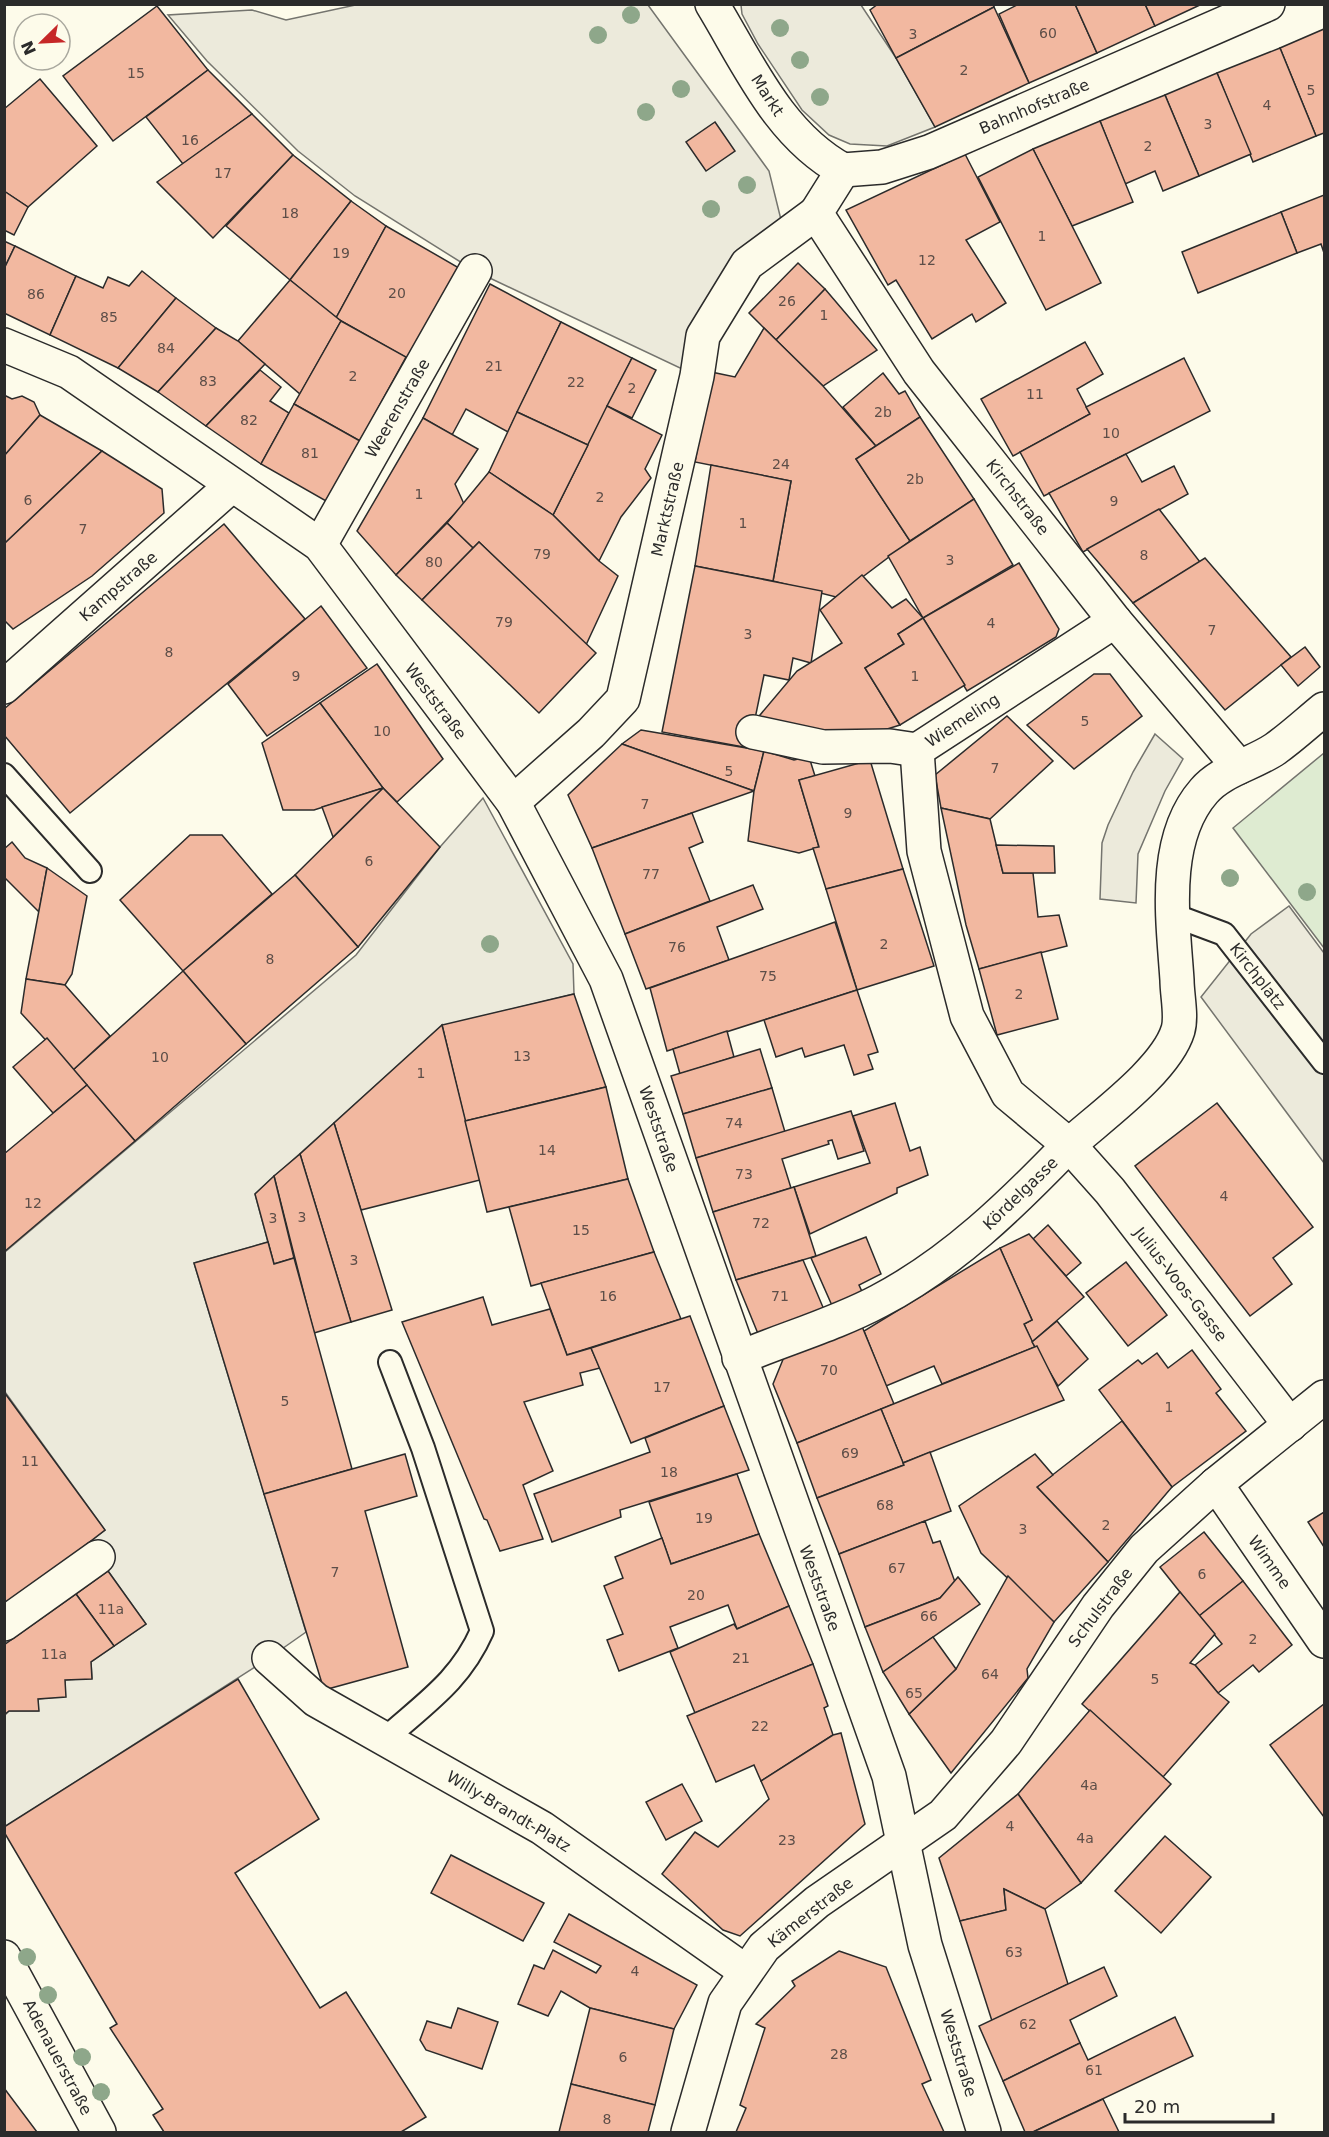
<svg xmlns="http://www.w3.org/2000/svg" width="1329" height="2137" viewBox="0 0 1329 2137" font-family="'DejaVu Sans',sans-serif">
<rect width="100%" height="100%" fill="#fdfbea"/>
<polygon fill="#deebd1" stroke="#74746e" stroke-width="1.5" points="1324,753 1324,948 1233,828"/>
<g fill="#eceadb" stroke="#74746e" stroke-width="1.5">
<polygon points="360,4 648,5 769,171 785,236 747,264 697,376 475,271 355,196 298,151 207,61 168,15 252,10 286,20"/>
<polygon points="741,5 861,5 896,58 935,127 887,146 850,144 829,135 802,110 758,44 742,14"/>
<polygon points="1155,734 1183,759 1165,791 1138,854 1136,903 1100,899 1102,843 1108,825 1133,772"/>
<polygon points="483,798 573,964 574,994 442,1026 255,1194 268,1242 194,1263 306,1632 269,1658 5,1827 5,1715 9,1711 38,1711 38,1699 65,1696 65,1680 92,1678 91,1662 146,1624 88,1543 105,1530 5,1392 5,1252 356,955 440,847"/>
<polygon points="1289,906 1324,953 1324,1163 1201,997 1251,934"/>
</g>
<g fill="#f2b8a0" stroke="#2b2b2b" stroke-width="1.5">
<polygon points="878,4 993,4 994,7 896,58 870,10"/>
<polygon points="1019,4 1075,4 1097,53 1029,83 999,14"/>
<polygon points="1075,4 1145,4 1155,26 1097,53"/>
<polygon points="1145,4 1202,4 1155,26"/>
<polygon points="157,6 208,70 113,141 63,76"/>
<polygon points="994,7 1029,83 935,127 896,58"/>
<polygon points="1324,29 1324,133 1316,136 1280,48"/>
<polygon points="1280,48 1316,136 1253,162 1217,73"/>
<polygon points="208,70 252,114 183,164 146,117"/>
<polygon points="1217,73 1251,154 1199,176 1165,95"/>
<polygon points="40,79 97,146 28,207 4,191 4,109"/>
<polygon points="1165,95 1199,176 1163,191 1155,171 1125,184 1100,121"/>
<polygon points="252,114 293,155 213,238 157,182"/>
<polygon points="1100,121 1133,202 1072,226 1033,149"/>
<polygon points="715,122 735,151 706,171 686,142"/>
<polygon points="1033,149 1101,283 1046,310 978,177"/>
<polygon points="965,154 1000,222 966,240 1006,303 976,322 972,314 932,339 896,280 888,285 846,210"/>
<polygon points="293,155 351,201 290,280 226,226"/>
<polygon points="4,191 28,207 14,235 4,230"/>
<polygon points="1324,195 1324,253 1321,244 1297,253 1281,212"/>
<polygon points="351,201 386,226 336,318 290,280"/>
<polygon points="1281,212 1297,253 1198,293 1182,252"/>
<polygon points="386,226 459,268 410,360 336,318"/>
<polygon points="4,241 15,246 4,269"/>
<polygon points="15,246 76,276 50,335 4,313 4,269"/>
<polygon points="798,263 825,289 776,340 749,313"/>
<polygon points="142,271 176,298 118,368 50,335 76,276 103,288 108,277 129,286"/>
<polygon points="290,280 341,321 300,394 238,341"/>
<polygon points="490,284 561,322 508,432 466,409 452,435 423,418"/>
<polygon points="825,289 877,350 823,386 776,340"/>
<polygon points="176,298 216,328 158,392 118,368"/>
<polygon points="341,321 406,357 360,441 294,404"/>
<polygon points="561,322 632,358 588,445 517,412"/>
<polygon points="216,328 238,341 265,364 206,426 158,392"/>
<polygon points="764,328 823,386 876,446 856,459 910,541 836,597 773,581 791,481 695,462 711,372 735,377"/>
<polygon points="1085,342 1103,374 1077,389 1090,414 1013,456 981,399"/>
<polygon points="632,358 656,370 632,418 607,406"/>
<polygon points="1184,358 1210,411 1044,496 1020,452 1090,414 1086,407"/>
<polygon points="260,370 281,387 270,401 289,413 261,464 206,426"/>
<polygon points="883,373 899,394 905,391 920,417 876,446 843,407"/>
<polygon points="4,395 12,399 22,396 34,402 40,415 4,456"/>
<polygon points="294,404 360,441 326,501 261,464"/>
<polygon points="607,406 662,435 645,469 651,478 621,517 599,561 553,515"/>
<polygon points="517,412 588,445 553,515 489,472"/>
<polygon points="40,415 102,451 4,544 4,456"/>
<polygon points="920,417 974,499 910,541 856,459"/>
<polygon points="423,418 478,449 455,484 464,504 396,575 357,531"/>
<polygon points="102,451 162,489 164,513 92,576 13,629 4,620 4,544"/>
<polygon points="1126,454 1142,482 1174,466 1188,494 1083,552 1049,493"/>
<polygon points="711,465 791,481 773,581 695,566"/>
<polygon points="489,472 553,515 599,561 618,576 586,645 479,542 473,548 447,523"/>
<polygon points="974,499 1013,565 923,618 888,556"/>
<polygon points="1159,509 1200,562 1133,603 1087,549"/>
<polygon points="447,523 473,548 422,600 396,575"/>
<polygon points="224,524 305,619 70,813 4,735 4,709"/>
<polygon points="479,542 596,653 539,713 422,600"/>
<polygon points="1205,558 1291,657 1225,710 1133,603"/>
<polygon points="1019,563 1059,629 1056,637 967,691 923,618"/>
<polygon points="695,566 822,591 811,663 793,658 789,680 764,675 749,748 662,732"/>
<polygon points="862,575 892,608 906,599 923,618 898,634 904,644 865,668 900,725 884,730 815,731 755,721 797,671 842,643 820,610"/>
<polygon points="321,606 367,668 267,736 228,684"/>
<polygon points="923,618 965,685 900,725 865,668 904,644 898,634"/>
<polygon points="1305,647 1320,667 1298,686 1281,665"/>
<polygon points="377,664 443,759 397,802 383,788 320,703"/>
<polygon points="1094,674 1110,674 1142,716 1074,769 1027,725"/>
<polygon points="320,703 383,788 314,810 283,810 262,743"/>
<polygon points="1007,716 1053,761 990,819 941,808 935,775"/>
<polygon points="641,730 764,751 754,791 622,744"/>
<polygon points="622,744 754,791 592,848 568,795"/>
<polygon points="764,751 794,760 802,758 810,760 815,776 799,780 819,847 799,853 748,841 754,791"/>
<polygon points="870,760 903,869 826,889 813,848 819,847 799,780"/>
<polygon points="383,788 440,847 358,947 295,875"/>
<polygon points="383,788 333,837 322,807"/>
<polygon points="941,808 990,819 1003,873 1033,873 1038,917 1059,915 1067,946 979,969 966,925"/>
<polygon points="692,813 703,842 689,848 710,901 625,934 592,848"/>
<polygon points="190,835 222,835 272,894 183,971 120,900"/>
<polygon points="12,842 25,858 47,868 39,912 4,877 4,849"/>
<polygon points="996,845 1054,846 1055,873 1003,873"/>
<polygon points="47,868 87,896 72,974 65,985 26,979"/>
<polygon points="903,869 934,966 857,990 826,889"/>
<polygon points="295,875 358,947 246,1044 183,971"/>
<polygon points="753,885 763,909 717,927 729,960 646,989 625,934"/>
<polygon points="835,922 857,990 667,1051 650,988"/>
<polygon points="1041,952 1058,1019 997,1035 979,969"/>
<polygon points="183,971 246,1044 135,1141 73,1070"/>
<polygon points="26,979 65,985 110,1036 73,1070 21,1013"/>
<polygon points="857,990 878,1052 868,1055 873,1069 854,1075 844,1045 805,1057 802,1048 776,1057 764,1020"/>
<polygon points="574,994 606,1087 465,1121 442,1025"/>
<polygon points="442,1025 480,1180 361,1210 334,1123"/>
<polygon points="727,1031 734,1057 680,1074 673,1049"/>
<polygon points="47,1038 87,1085 53,1113 13,1067"/>
<polygon points="760,1049 772,1088 683,1114 671,1076"/>
<polygon points="87,1085 135,1141 4,1252 4,1154"/>
<polygon points="606,1087 628,1179 487,1212 465,1121"/>
<polygon points="772,1088 785,1132 696,1158 683,1114"/>
<polygon points="895,1103 910,1151 920,1147 928,1175 897,1188 897,1193 810,1234 794,1187 870,1163 853,1116"/>
<polygon points="1217,1103 1313,1227 1273,1258 1292,1284 1250,1316 1135,1166"/>
<polygon points="851,1111 864,1151 838,1159 832,1140 828,1141 829,1144 782,1159 791,1188 713,1212 696,1158"/>
<polygon points="334,1123 392,1310 351,1322 300,1154"/>
<polygon points="300,1154 351,1322 314,1333 274,1176"/>
<polygon points="274,1176 294,1258 274,1264 255,1194"/>
<polygon points="628,1179 654,1252 531,1286 509,1207"/>
<polygon points="794,1187 816,1256 736,1280 713,1212"/>
<polygon points="1048,1225 1081,1263 1066,1276 1033,1239"/>
<polygon points="1029,1234 1084,1297 1032,1342 1024,1324 1032,1320 1000,1248"/>
<polygon points="866,1237 881,1274 859,1285 865,1298 834,1310 811,1258"/>
<polygon points="268,1242 274,1264 294,1258 352,1469 264,1494 194,1263"/>
<polygon points="1000,1248 1032,1320 1024,1324 1035,1347 942,1384 934,1366 886,1386 864,1331"/>
<polygon points="654,1252 681,1319 567,1355 541,1283"/>
<polygon points="803,1260 825,1312 761,1341 736,1280"/>
<polygon points="1126,1262 1167,1315 1128,1346 1086,1293"/>
<polygon points="483,1297 492,1325 550,1309 567,1355 591,1348 600,1368 580,1373 583,1385 524,1402 553,1471 523,1485 543,1539 500,1551 487,1520 484,1519 402,1322"/>
<polygon points="690,1316 724,1406 631,1443 591,1348"/>
<polygon points="1057,1321 1088,1359 1058,1386 1032,1342"/>
<polygon points="861,1324 894,1404 797,1443 773,1384 784,1357"/>
<polygon points="1037,1346 1064,1400 903,1463 881,1409"/>
<polygon points="1192,1350 1221,1389 1216,1393 1246,1431 1172,1487 1099,1390 1138,1360 1142,1364 1157,1353 1168,1368"/>
<polygon points="4,1392 105,1530 4,1608"/>
<polygon points="724,1406 749,1470 620,1510 621,1517 552,1542 534,1494 650,1452 645,1438"/>
<polygon points="881,1409 904,1465 817,1498 797,1443"/>
<polygon points="1122,1421 1172,1487 1108,1562 1037,1487"/>
<polygon points="930,1452 951,1511 839,1554 817,1498 904,1465 903,1463"/>
<polygon points="405,1454 417,1496 365,1511 408,1667 324,1690 264,1494"/>
<polygon points="1035,1454 1053,1475 1037,1487 1108,1562 1054,1622 981,1553 959,1506"/>
<polygon points="737,1474 759,1534 671,1564 649,1502"/>
<polygon points="1324,1512 1324,1547 1308,1522"/>
<polygon points="925,1521 933,1543 940,1541 955,1582 940,1598 865,1627 839,1554"/>
<polygon points="1204,1532 1243,1581 1199,1616 1160,1567"/>
<polygon points="759,1534 789,1606 737,1629 728,1605 670,1627 678,1648 619,1671 607,1640 623,1634 604,1586 623,1578 615,1557 662,1538 671,1564"/>
<polygon points="108,1571 146,1624 114,1646 76,1594"/>
<polygon points="1008,1576 1054,1622 1027,1669 1028,1678 951,1773 909,1714 956,1669"/>
<polygon points="958,1577 980,1604 883,1672 865,1627 940,1598"/>
<polygon points="1243,1581 1292,1645 1259,1672 1253,1665 1218,1693 1195,1665 1222,1644 1199,1616"/>
<polygon points="1180,1592 1215,1634 1190,1663 1195,1665 1218,1693 1229,1702 1163,1777 1082,1704"/>
<polygon points="76,1594 114,1646 91,1662 92,1679 65,1680 66,1697 38,1699 39,1711 9,1711 4,1715 4,1645"/>
<polygon points="789,1606 813,1664 695,1713 670,1652 734,1624 737,1629"/>
<polygon points="933,1637 956,1669 909,1714 883,1672"/>
<polygon points="813,1664 828,1706 824,1708 833,1735 761,1781 754,1765 716,1782 687,1716"/>
<polygon points="238,1679 319,1819 235,1873 320,2008 346,1992 426,2117 401,2132 164,2132 153,2115 163,2109 110,2028 117,2024 4,1832 4,1827"/>
<polygon points="1324,1704 1324,1817 1270,1745"/>
<polygon points="1090,1710 1171,1784 1081,1883 1018,1794"/>
<polygon points="841,1733 865,1824 740,1936 723,1930 662,1874 695,1832 718,1847 769,1799 761,1781 833,1735"/>
<polygon points="682,1784 702,1821 666,1840 646,1802"/>
<polygon points="1018,1794 1081,1883 1045,1909 1004,1889 1006,1910 960,1921 939,1858"/>
<polygon points="1165,1836 1211,1877 1161,1933 1115,1891"/>
<polygon points="451,1855 544,1903 523,1941 431,1893"/>
<polygon points="1004,1889 1045,1909 1068,1984 992,2021 960,1921 1006,1910"/>
<polygon points="569,1914 697,1985 674,2029 590,2008 561,1991 548,2016 518,2004 534,1965 544,1969 553,1950 596,1973 601,1966 554,1942"/>
<polygon points="839,1951 886,1967 931,2080 922,2084 944,2132 736,2132 746,2108 740,2105 765,2028 756,2024 795,1986 792,1981"/>
<polygon points="1104,1967 1117,1996 1070,2020 1080,2043 1003,2081 979,2026"/>
<polygon points="458,2008 498,2022 482,2069 426,2050 420,2040 427,2021 451,2028"/>
<polygon points="590,2008 674,2029 655,2105 571,2084"/>
<polygon points="1175,2017 1193,2056 1033,2132 1025,2132 1003,2081 1080,2043 1088,2060"/>
<polygon points="571,2084 655,2105 648,2132 559,2132"/>
<polygon points="4,2088 37,2132 4,2132"/>
<polygon points="1103,2099 1119,2132 1033,2132"/>
</g>
<g fill="none" stroke-linecap="round" stroke-linejoin="round">
<g stroke="#2b2b2b" stroke-width="26">
<g id="service">
<polyline points="4,775 90,871"/>
<polyline points="1173,915 1224,934 1324,1062"/>
<path d="M385,1739C425,1703 460,1681 482,1631L423,1448L390,1362"/>
</g>
</g>
<g stroke="#2b2b2b" stroke-width="36">
<g id="pedestrian">
<polyline points="4,345 69,372 320,545 513,802 606,979 889,1776 903,1842"/>
<polyline points="320,545 475,271"/>
<polyline points="4,687 231,486"/>
<polyline points="513,802 591,733 623,699 697,376 703,336 747,264 816,213"/>
<path d="M739,1358C784,1339 836,1324 879,1301C952,1263 1012,1204 1069,1145"/>
<polyline points="4,1624 98,1557"/>
<polyline points="4,1957 99,2132"/>
</g>
</g>
<g stroke="#2b2b2b" stroke-width="36">
<g id="minor">
<path d="M712,4C749,65 779,135 843,170"/>
<polyline points="843,170 816,213 919,372 1115,621 1239,767"/>
<polyline points="843,170 882,167 929,152 1268,4"/>
<polyline points="753,732 823,747 890,746 917,750 1115,621"/>
<polyline points="917,750 924,851 967,1016 1008,1094 1069,1145 1110,1191 1290,1425"/>
<path d="M1069,1145C1100,1117 1166,1070 1178,1030C1182,1016 1177,995 1177,980C1173,920 1161,840 1204,791C1222,770 1253,764 1275,749C1292,737 1308,722 1324,709"/>
<polyline points="1216,1484 1324,1641"/>
<polyline points="269,1658 316,1700 542,1828 745,1971"/>
<polyline points="903,1842 925,1945 984,2132"/>
<polyline points="688,2132 725,2003 764,1947 817,1902 943,1815 1006,1742 1098,1606 1144,1549 1216,1484 1324,1397"/>
</g>
</g>
<use href="#service" stroke="#fdfbea" stroke-width="22"/>
<use href="#pedestrian" stroke="#fdfbea" stroke-width="33"/>
<use href="#minor" stroke="#fdfbea" stroke-width="33"/>
</g>
<g fill="#8ea78a">
<circle cx="631" cy="15" r="9"/>
<circle cx="780" cy="28" r="9"/>
<circle cx="598" cy="35" r="9"/>
<circle cx="800" cy="60" r="9"/>
<circle cx="681" cy="89" r="9"/>
<circle cx="820" cy="97" r="9"/>
<circle cx="646" cy="112" r="9"/>
<circle cx="747" cy="185" r="9"/>
<circle cx="711" cy="209" r="9"/>
<circle cx="1230" cy="878" r="9"/>
<circle cx="1307" cy="892" r="9"/>
<circle cx="490" cy="944" r="9"/>
<circle cx="27" cy="1957" r="9"/>
<circle cx="48" cy="1995" r="9"/>
<circle cx="82" cy="2057" r="9"/>
<circle cx="101" cy="2092" r="9"/>
</g>
<g text-anchor="middle" stroke-width="4.5" stroke-linejoin="round" paint-order="stroke">
<g font-size="14" fill="#5d4e48">
<text x="1048" y="38">60</text>
<text x="913" y="39">3</text>
<text x="964" y="75">2</text>
<text x="136" y="78">15</text>
<text x="1311" y="95">5</text>
<text x="1267" y="110">4</text>
<text x="1208" y="129">3</text>
<text x="190" y="145">16</text>
<text x="1148" y="151">2</text>
<text x="223" y="178">17</text>
<text x="290" y="218">18</text>
<text x="1042" y="241">1</text>
<text x="341" y="258">19</text>
<text x="927" y="265">12</text>
<text x="397" y="298">20</text>
<text x="36" y="299">86</text>
<text x="787" y="306">26</text>
<text x="824" y="320">1</text>
<text x="109" y="322">85</text>
<text x="166" y="353">84</text>
<text x="494" y="371">21</text>
<text x="353" y="381">2</text>
<text x="208" y="386">83</text>
<text x="576" y="387">22</text>
<text x="632" y="393">2</text>
<text x="1035" y="399">11</text>
<text x="883" y="417">2b</text>
<text x="249" y="425">82</text>
<text x="1111" y="438">10</text>
<text x="310" y="458">81</text>
<text x="781" y="469">24</text>
<text x="915" y="484">2b</text>
<text x="419" y="499">1</text>
<text x="600" y="502">2</text>
<text x="28" y="505">6</text>
<text x="1114" y="506">9</text>
<text x="743" y="528">1</text>
<text x="83" y="534">7</text>
<text x="542" y="559">79</text>
<text x="1144" y="560">8</text>
<text x="950" y="565">3</text>
<text x="434" y="567">80</text>
<text x="504" y="627">79</text>
<text x="991" y="628">4</text>
<text x="1212" y="635">7</text>
<text x="748" y="639">3</text>
<text x="169" y="657">8</text>
<text x="296" y="681">9</text>
<text x="915" y="681">1</text>
<text x="1085" y="726">5</text>
<text x="382" y="736">10</text>
<text x="995" y="773">7</text>
<text x="729" y="776">5</text>
<text x="645" y="809">7</text>
<text x="848" y="818">9</text>
<text x="369" y="866">6</text>
<text x="651" y="879">77</text>
<text x="884" y="949">2</text>
<text x="677" y="952">76</text>
<text x="270" y="964">8</text>
<text x="768" y="981">75</text>
<text x="1019" y="999">2</text>
<text x="522" y="1061">13</text>
<text x="160" y="1062">10</text>
<text x="421" y="1078">1</text>
<text x="734" y="1128">74</text>
<text x="547" y="1155">14</text>
<text x="744" y="1179">73</text>
<text x="1224" y="1201">4</text>
<text x="33" y="1208">12</text>
<text x="302" y="1222">3</text>
<text x="273" y="1223">3</text>
<text x="761" y="1228">72</text>
<text x="581" y="1235">15</text>
<text x="354" y="1265">3</text>
<text x="608" y="1301">16</text>
<text x="780" y="1301">71</text>
<text x="829" y="1375">70</text>
<text x="662" y="1392">17</text>
<text x="285" y="1406">5</text>
<text x="1169" y="1412">1</text>
<text x="850" y="1458">69</text>
<text x="30" y="1466">11</text>
<text x="669" y="1477">18</text>
<text x="885" y="1510">68</text>
<text x="704" y="1523">19</text>
<text x="1106" y="1530">2</text>
<text x="1023" y="1534">3</text>
<text x="897" y="1573">67</text>
<text x="335" y="1577">7</text>
<text x="1202" y="1579">6</text>
<text x="696" y="1600">20</text>
<text x="111" y="1614">11a</text>
<text x="929" y="1621">66</text>
<text x="1253" y="1644">2</text>
<text x="54" y="1659">11a</text>
<text x="741" y="1663">21</text>
<text x="990" y="1679">64</text>
<text x="1155" y="1684">5</text>
<text x="914" y="1698">65</text>
<text x="760" y="1731">22</text>
<text x="1089" y="1790">4a</text>
<text x="1010" y="1831">4</text>
<text x="1085" y="1843">4a</text>
<text x="787" y="1845">23</text>
<text x="1014" y="1957">63</text>
<text x="635" y="1976">4</text>
<text x="1028" y="2029">62</text>
<text x="839" y="2059">28</text>
<text x="623" y="2062">6</text>
<text x="1094" y="2075">61</text>
<text x="607" y="2124">8</text>
</g>
<g font-size="16" fill="#2b2b2b" stroke="#fdfbea">
<text transform="translate(768 95) rotate(57)" y="6">Markt</text>
<text transform="translate(1034 106) rotate(-23)" y="6">Bahnhofstraße</text>
<text transform="translate(397 408) rotate(-60)" y="6">Weerenstraße</text>
<text transform="translate(1018 497) rotate(52)" y="6">Kirchstraße</text>
<text transform="translate(667 509) rotate(-77)" y="6">Marktstraße</text>
<text transform="translate(118 586) rotate(-41)" y="6">Kampstraße</text>
<text transform="translate(436 701) rotate(53)" y="6">Weststraße</text>
<text transform="translate(962 720) rotate(-33)" y="6">Wiemeling</text>
<text transform="translate(1258 976) rotate(52)" y="6">Kirchplatz</text>
<text transform="translate(659 1129) rotate(71)" y="6">Weststraße</text>
<text transform="translate(1020 1193) rotate(-44)" y="6">Kördelgasse</text>
<text transform="translate(1181 1284) rotate(52)" y="6">Julius-Voos-Gasse</text>
<text transform="translate(1270 1562) rotate(55)" y="6">Wimme</text>
<text transform="translate(820 1588) rotate(70)" y="6">Weststraße</text>
<text transform="translate(1100 1607) rotate(-53)" y="6">Schulstraße</text>
<text transform="translate(509 1811) rotate(31)" y="6">Willy-Brandt-Platz</text>
<text transform="translate(810 1912) rotate(-38)" y="6">Kämerstraße</text>
<text transform="translate(959 2053) rotate(73)" y="6">Weststraße</text>
<text transform="translate(58 2057) rotate(62)" y="6">Adenauerstraße</text>
</g>
</g>
<rect width="1329" height="2137" fill="none" stroke="#2b2b2b" stroke-width="12"/>
<g transform="translate(42 42) rotate(246)"><circle r="28" fill="#fdfbea" stroke="#a9a89e" stroke-width="1.5"/>
<path d="M0-4.5L10 22L0 15L-10 22Z" fill="#c62828"/>
<text y="-9" font-size="16" font-weight="bold" text-anchor="middle" fill="#2b2b2b">N</text>
</g>
<path d="M1125 2113v9h148v-9" fill="none" stroke="#2b2b2b" stroke-width="3"/>
<text x="1134" y="2113" font-size="18" fill="#2b2b2b" stroke="#fdfbea" stroke-width="4.5" paint-order="stroke">20 m</text>
</svg>
